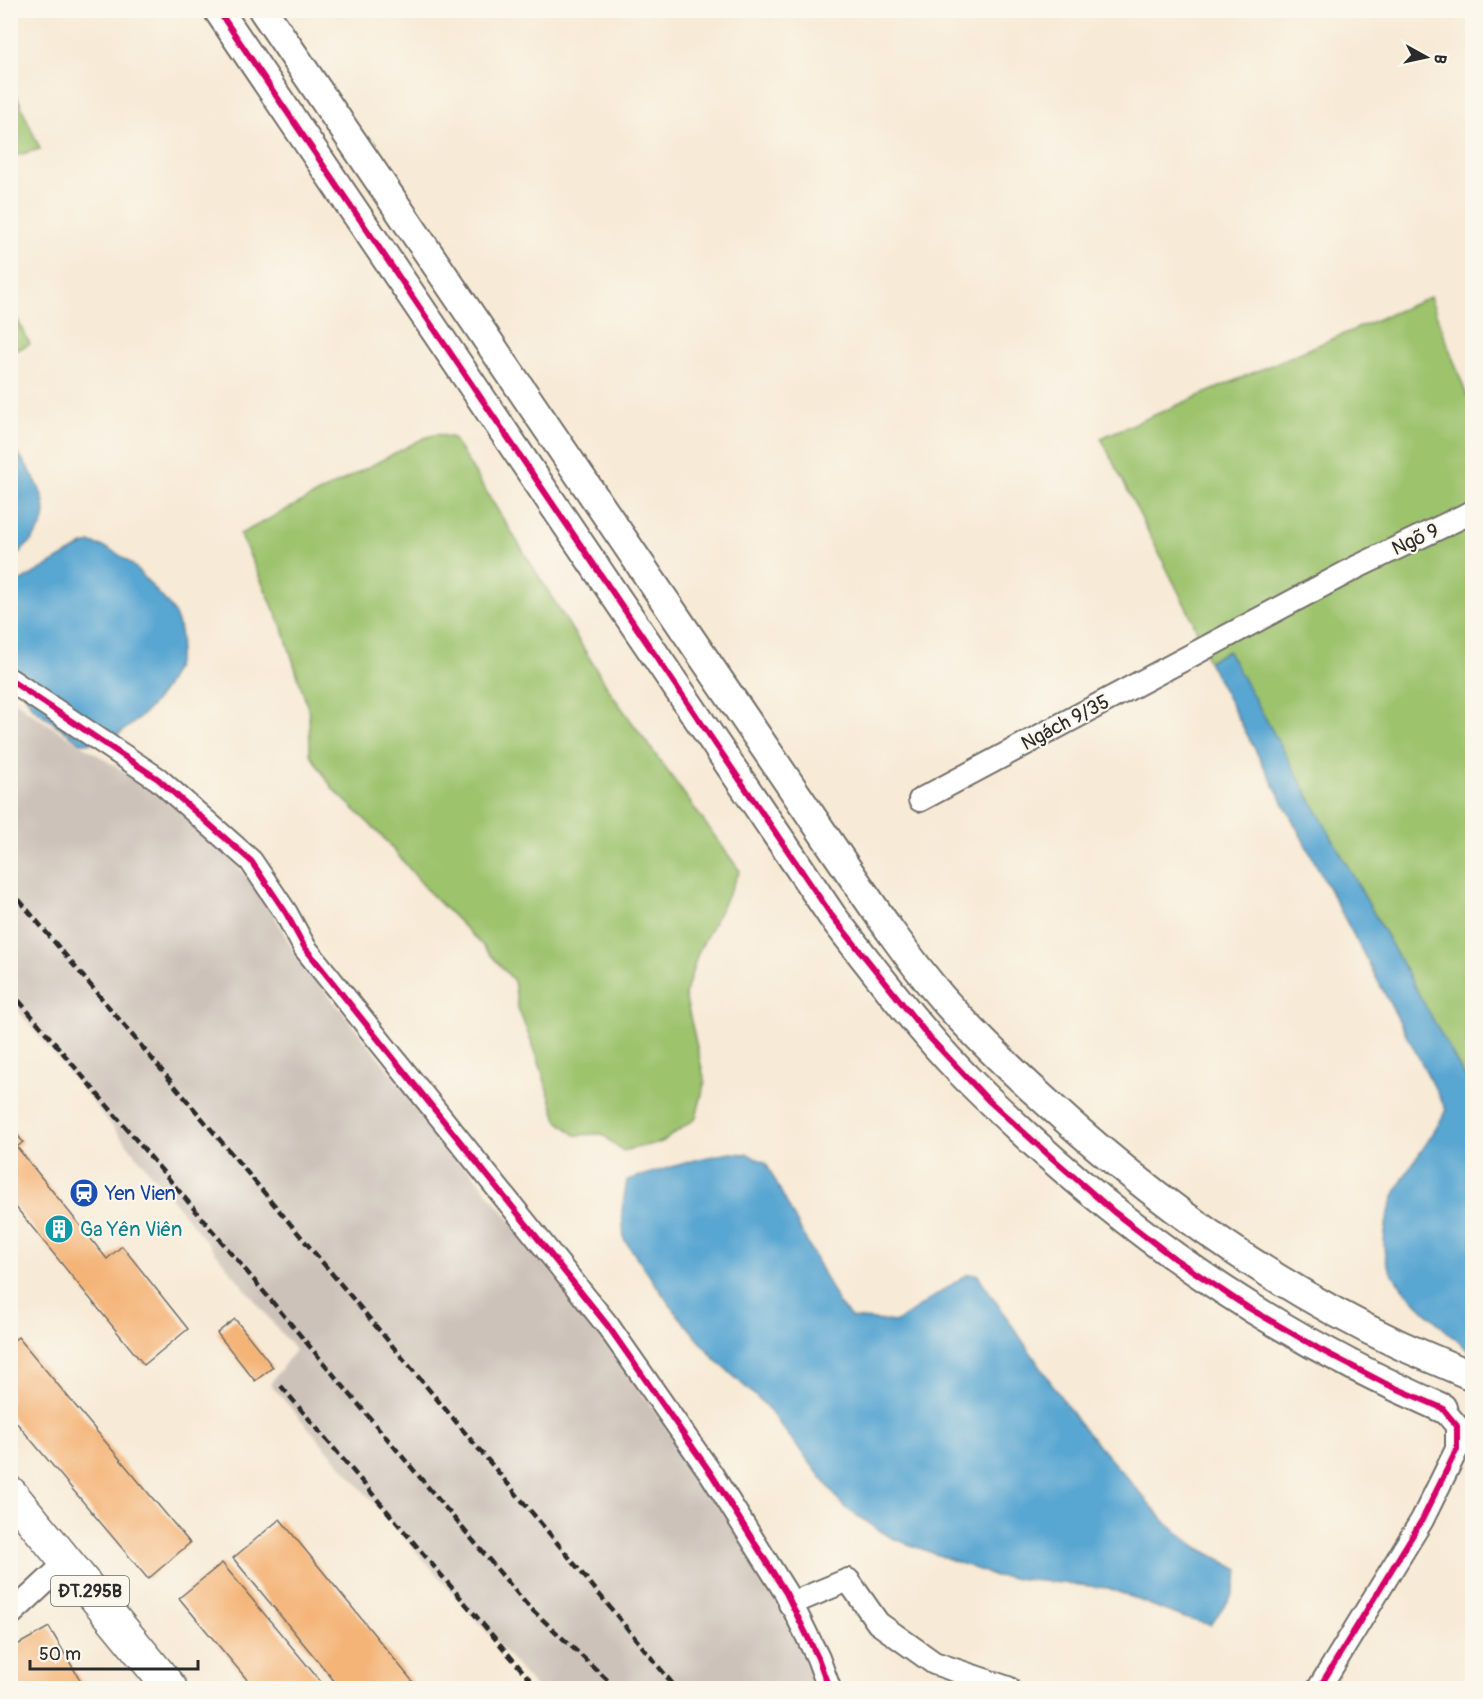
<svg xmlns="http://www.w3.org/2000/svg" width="1483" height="1699" viewBox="0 0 1483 1699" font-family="Pangolin,sans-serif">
<rect width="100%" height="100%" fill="#fbf7ec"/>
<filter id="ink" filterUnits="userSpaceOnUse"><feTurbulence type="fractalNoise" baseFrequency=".0167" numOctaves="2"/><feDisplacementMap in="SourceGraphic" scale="12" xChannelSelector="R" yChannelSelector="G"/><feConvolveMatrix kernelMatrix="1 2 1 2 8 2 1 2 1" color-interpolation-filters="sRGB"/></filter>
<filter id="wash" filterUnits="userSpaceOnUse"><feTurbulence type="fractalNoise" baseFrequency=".008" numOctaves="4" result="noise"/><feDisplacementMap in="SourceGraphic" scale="24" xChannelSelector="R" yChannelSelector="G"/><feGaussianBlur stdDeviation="1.35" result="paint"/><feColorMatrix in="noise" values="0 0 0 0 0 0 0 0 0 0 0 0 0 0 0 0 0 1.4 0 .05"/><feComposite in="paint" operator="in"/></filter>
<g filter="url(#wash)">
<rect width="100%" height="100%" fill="#f7ead6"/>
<polygon fill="#cdc2b9" points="10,697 32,714 176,804 261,890 294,952 600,1332 785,1599 822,1688 536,1688 270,1384 295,1350 11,1002"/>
<g fill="#9dc36d" stroke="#64774c" stroke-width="1.5">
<polygon points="11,83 40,149 11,157 10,157"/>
<polygon points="1430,297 1467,396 1472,394 1472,1136 1208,661 1193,621 1101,438"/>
<polygon points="11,308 30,344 11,353 10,353"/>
<polygon points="437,434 453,438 613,696 740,871 698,953 685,995 705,1082 696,1118 662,1142 622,1151 602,1134 575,1135 557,1120 537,1056 518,1008 514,981 481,944 428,891 381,835 333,789 310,754 309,712 283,629 240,534 424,438"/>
</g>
<g fill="#59a6d2" stroke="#42687e" stroke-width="1.5">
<path d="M10,444C25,461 54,501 42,525C35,539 22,550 11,561Z"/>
<path d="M91,543C117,549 134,564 150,584C158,594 172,605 176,617C194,659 157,707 124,730C119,733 114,738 109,740C100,743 90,742 81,743L32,707L11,668L10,589L14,585L83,545Z"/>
<path d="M1228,651L1465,1077H1472V1354C1450,1333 1393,1288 1386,1260C1380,1240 1389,1206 1398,1188C1412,1160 1434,1138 1446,1109L1208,661Z"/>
<polygon points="728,1153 748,1154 766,1163 839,1304 852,1318 897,1322 966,1275 977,1274 1078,1422 1167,1524 1197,1547 1239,1570 1233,1594 1211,1625 1184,1618 1108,1588 995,1576 892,1538 845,1508 765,1405 714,1358 673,1309 624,1239 622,1211 627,1180 699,1159"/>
</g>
<g id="blocks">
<g fill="#f4b477">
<polygon points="10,1126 23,1142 17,1147 107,1259 122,1246 188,1329 144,1365 10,1200"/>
<polygon points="235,1319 273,1367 255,1381 217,1333"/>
<polygon points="18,1337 190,1543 148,1579 10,1415 10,1343"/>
<polygon points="280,1519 418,1688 340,1688 233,1558"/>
<polygon points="222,1563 326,1688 254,1688 179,1598"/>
<polygon points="49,1627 85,1688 10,1688 10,1649"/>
</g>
</g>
</g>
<g filter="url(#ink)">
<use href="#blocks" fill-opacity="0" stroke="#726e67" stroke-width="1.5"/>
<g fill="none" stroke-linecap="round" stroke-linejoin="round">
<g stroke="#726e67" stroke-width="26">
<g id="minor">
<polyline points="10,680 158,779 251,861 286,913 305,948 608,1326 712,1475 786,1593 818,1658 829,1688"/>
<polyline points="920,800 1357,567 1472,512"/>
<polyline points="790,1604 848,1580 878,1623 934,1663 1008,1688"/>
<polyline points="10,1615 67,1562"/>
<polyline points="1319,1688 1422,1520 1457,1449 1457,1426 1442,1408"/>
</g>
</g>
<g stroke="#726e67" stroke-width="32">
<g id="tertiary">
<path d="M218,10L832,916C863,956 894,997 928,1036C959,1073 995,1106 1030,1139C1155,1253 1287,1340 1442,1408"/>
<path d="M263,10L848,870C878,914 908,958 942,998C973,1033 1007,1066 1041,1097C1147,1195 1267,1282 1398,1344C1422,1355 1448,1365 1472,1376"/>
</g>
</g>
<g stroke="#726e67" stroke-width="36">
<polyline id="primary" points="10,1493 170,1688"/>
</g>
<use href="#minor" stroke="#fff" stroke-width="22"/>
<use href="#tertiary" stroke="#fff" stroke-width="28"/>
<use href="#primary" stroke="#fff" stroke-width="33"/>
<g stroke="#2b2b2b" stroke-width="4.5" stroke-dasharray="9 4.5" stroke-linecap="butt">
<polyline points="10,889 554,1539 676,1688"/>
<polyline points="10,990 528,1606 616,1688"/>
<polyline points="281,1386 537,1688"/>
</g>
<g stroke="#fbf7ec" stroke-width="10">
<g id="cycleway">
<polyline points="218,10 832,916 929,1037 988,1100 1051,1157 1114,1212 1175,1259 1247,1307 1321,1350 1384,1383 1442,1408 1457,1426 1457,1449 1422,1520 1319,1688"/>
<polyline points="10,680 158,779 251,861 286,913 305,948 608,1326 712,1475 786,1593 818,1658 829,1688"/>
</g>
</g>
<use href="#cycleway" stroke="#d6006c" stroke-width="6"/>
</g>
</g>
<defs>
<g id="station-disc" transform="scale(1.5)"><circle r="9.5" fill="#1a4fb4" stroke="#fbf7ec"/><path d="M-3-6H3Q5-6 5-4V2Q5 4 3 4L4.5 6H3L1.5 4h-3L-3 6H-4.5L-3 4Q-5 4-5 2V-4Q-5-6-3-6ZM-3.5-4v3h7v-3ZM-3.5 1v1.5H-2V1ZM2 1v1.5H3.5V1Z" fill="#fff"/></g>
<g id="building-disc" transform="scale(1.5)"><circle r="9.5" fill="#0f9aa8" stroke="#fbf7ec"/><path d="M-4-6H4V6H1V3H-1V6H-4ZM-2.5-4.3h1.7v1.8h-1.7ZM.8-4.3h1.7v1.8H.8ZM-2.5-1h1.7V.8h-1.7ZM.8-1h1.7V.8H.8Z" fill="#fff"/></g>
</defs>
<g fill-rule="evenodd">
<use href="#station-disc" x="84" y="1193"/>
<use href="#building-disc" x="59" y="1229"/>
</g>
<g text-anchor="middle" stroke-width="4.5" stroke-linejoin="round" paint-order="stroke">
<rect fill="#fbf7ec" stroke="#696865" stroke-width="1.5" x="51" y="1576" width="78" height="30" rx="4.5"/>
<g font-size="18" font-weight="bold" fill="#2b2b2b">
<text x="90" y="1597">ĐT.295B</text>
</g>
<g font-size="20" fill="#2b2b2b" stroke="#fbf7ec">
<text transform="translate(1415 539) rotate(-25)" y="7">Ngõ 9</text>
<text transform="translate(1065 722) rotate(-28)" y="7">Ngách 9/35</text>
</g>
<g font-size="20" fill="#164399" stroke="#fbf7ec" text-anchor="start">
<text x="105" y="1200">Yen Vien</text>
</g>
<g font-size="20" fill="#0d838f" stroke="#fbf7ec" text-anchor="start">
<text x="80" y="1236">Ga Yên Viên</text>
</g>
</g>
<rect width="1483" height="1699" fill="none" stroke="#fbf7ec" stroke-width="36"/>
<g transform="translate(1426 57) rotate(98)" stroke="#fbf7ec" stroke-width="4.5" paint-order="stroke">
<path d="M0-4.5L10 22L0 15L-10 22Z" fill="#2b2b2b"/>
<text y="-9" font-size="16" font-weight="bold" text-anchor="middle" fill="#2b2b2b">B</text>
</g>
<path d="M30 1660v9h168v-9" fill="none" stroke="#2b2b2b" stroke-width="3"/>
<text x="39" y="1660" font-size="18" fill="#2b2b2b" stroke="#fbf7ec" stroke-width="4.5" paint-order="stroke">50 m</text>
</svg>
